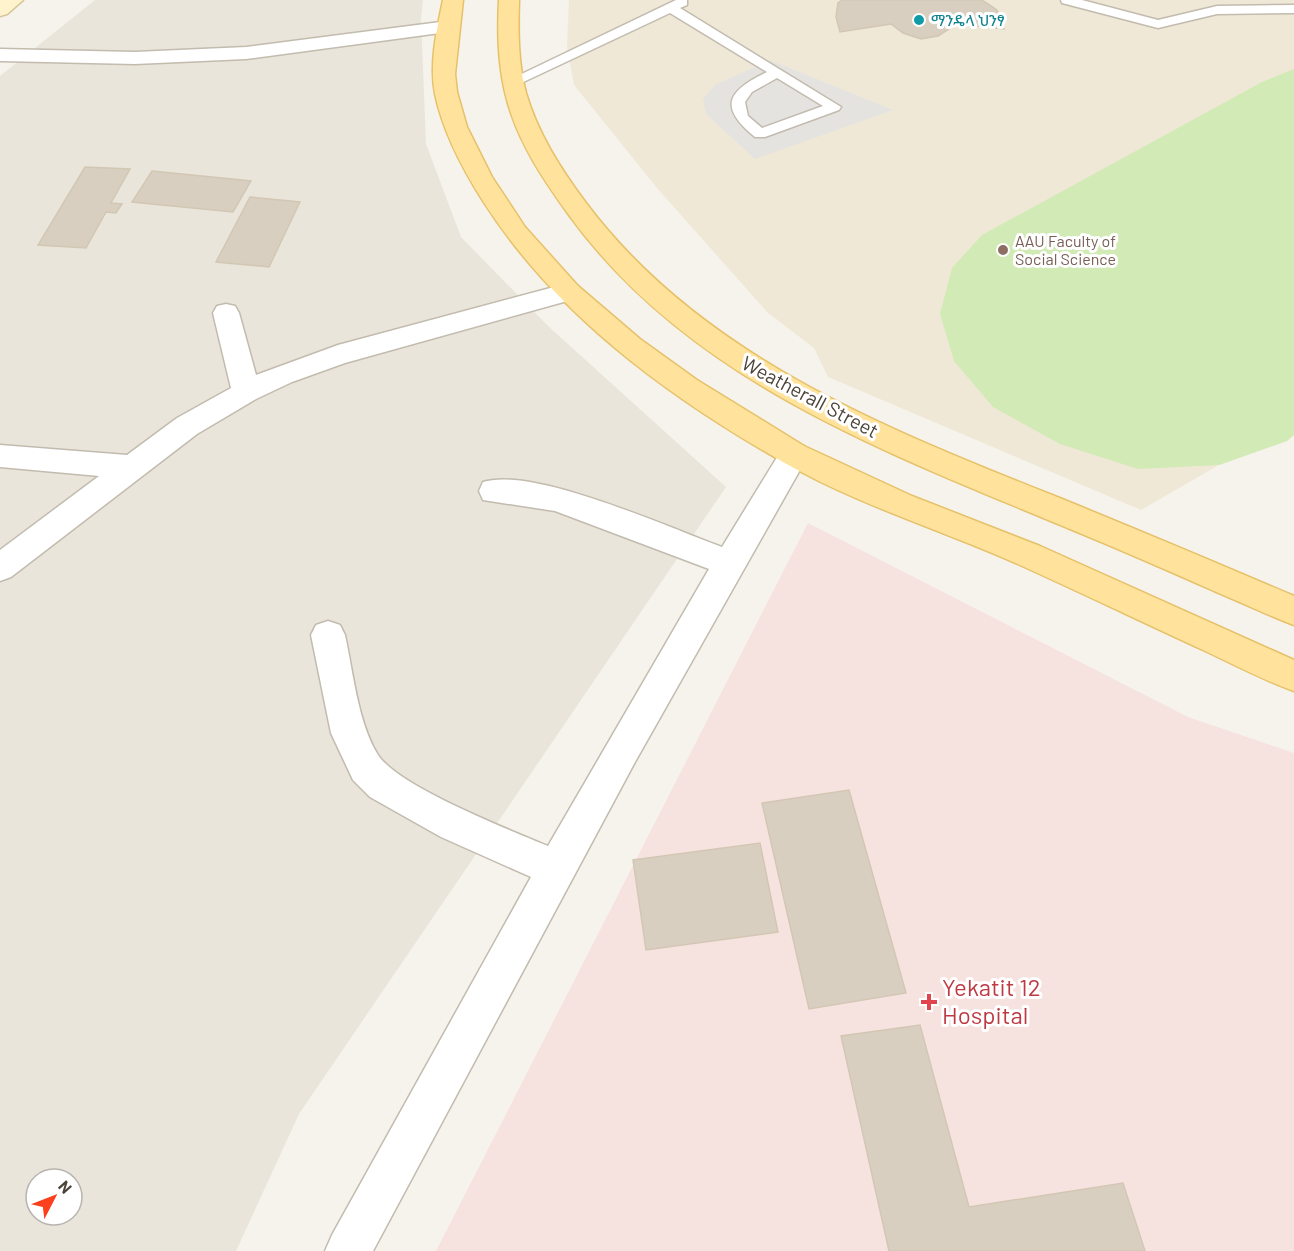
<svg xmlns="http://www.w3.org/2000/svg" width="1294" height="1251" viewBox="0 0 1294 1251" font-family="Barlow,'Noto Sans Ethiopic',sans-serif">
<rect width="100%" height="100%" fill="#f6f3ec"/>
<path fill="#eae5da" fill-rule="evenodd" d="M95,0H423L421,19L426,144L461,237L548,326L726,487L299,1114L236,1251H0V76ZM36,1179H72V1215H36Z"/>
<polygon fill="#efe8d6" points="569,0 1294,0 1294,435 1287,441 1219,465 1141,510 828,377 814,348 767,312 657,188 574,85 567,47"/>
<polygon fill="#f6e3e0" points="808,523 1188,717 1294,753 1294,1251 436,1251"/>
<polygon fill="#d2eab5" points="1294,69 1294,435 1287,441 1219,465 1138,469 1060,444 993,407 954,361 940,314 952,268 982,235 1262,82"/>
<polygon fill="#e5e3e0" points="770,60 893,110 755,159 706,114 703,99 715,85"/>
<g fill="#d8cfc1" stroke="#d3c7b4" stroke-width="1.5">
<polygon points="842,0 982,0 997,10 1004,29 946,23 949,29 938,36 921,39 903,33 891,24 840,32 836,17 838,3"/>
<polygon points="85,167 130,169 111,203 122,204 116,213 106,212 86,248 38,245"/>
<polygon points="152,171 251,181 233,212 132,202"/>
<polygon points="250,197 300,202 269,267 216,262"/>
<polygon points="849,790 906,993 809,1009 762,803"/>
<polygon points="760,843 778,932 646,950 633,860"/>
<polygon points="920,1025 969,1207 1123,1183 1145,1251 889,1251 841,1036"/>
</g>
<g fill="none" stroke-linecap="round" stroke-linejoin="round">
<g stroke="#c2bbae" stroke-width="3">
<g id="lane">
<path d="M676,0H687V5L680,8L841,107L839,110L765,137H755C718,107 727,91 767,72L670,13L517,85L512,86L505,82ZM777,78L823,106L762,128L748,116L745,102L752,92Z"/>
<polygon points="1061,0 1082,0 1158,20 1217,6 1294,5 1294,13 1217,14 1158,28 1062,3"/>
</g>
</g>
<g stroke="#c2bbae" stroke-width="3">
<g id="street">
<polygon points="448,21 455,23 458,27 455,31 246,59 135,64 0,61 0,49 135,52 246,47"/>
<polygon points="569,283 578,286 582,292 578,298 345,363 292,382 256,399 197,434 11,577 0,581 0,550 99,476 0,467 0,445 127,455 177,418 231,388 213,313 217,306 226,304 235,306 239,313 256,375 338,345"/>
<path d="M794,443L804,446L809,454L635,762L373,1251H325L332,1235L531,877L441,837L370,797L353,780L331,733L311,635L316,625L328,621L340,625L345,635C353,672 358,723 378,755C399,787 510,830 548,846L709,569L555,511L483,500L479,491L483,482C532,466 670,528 722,547L784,446Z"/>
</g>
</g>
<g stroke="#d6c79b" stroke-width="3">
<polygon id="secondary" points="0,0 23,0 7,14 0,16"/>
</g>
<g stroke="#e6c16a" stroke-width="3">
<g id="primary">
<path d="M443,0H463L455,74L457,92L467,127L492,177L525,227L578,286L640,339L697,380L804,446L912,496L1040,546L1294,660V691C1263,680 1233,664 1203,650C1142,622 1082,593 1020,565C942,530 858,505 783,462C667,396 555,314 483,201C462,168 443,132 435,94C429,64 437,29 443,0Z"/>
<path d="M499,0H519C518,31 518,63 526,93C538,134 561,169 586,203C703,359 892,431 1067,501C1143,532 1219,564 1294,596V625C1267,615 1241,602 1214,591C1167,570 1119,549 1070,529C888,453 689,381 569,215C514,139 494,95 499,0Z"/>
</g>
</g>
<use href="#lane" fill="#fff" fill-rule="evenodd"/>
<use href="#street" fill="#fff" fill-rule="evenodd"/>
<use href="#secondary" fill="#fff3cd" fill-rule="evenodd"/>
<use href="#primary" fill="#ffe39c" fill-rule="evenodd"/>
</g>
<circle fill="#0f9aa8" stroke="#fff" stroke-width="2" cx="919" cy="20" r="6"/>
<circle fill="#8d6e63" stroke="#fff" stroke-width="2" cx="1003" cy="250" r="6"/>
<path fill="#e0444e" stroke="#fff" stroke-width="2" d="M926 993h6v6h6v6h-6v6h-6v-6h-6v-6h6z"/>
<g text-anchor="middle" stroke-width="6" stroke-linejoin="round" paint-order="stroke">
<g font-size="16" fill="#0d838f" stroke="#fff" text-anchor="start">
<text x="931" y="26">ማንዴላ ህንፃ</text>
</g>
<g font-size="16" fill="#785e54" stroke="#fff" text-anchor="start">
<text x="1015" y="247">AAU Faculty of<tspan x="1015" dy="18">Social Science</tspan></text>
</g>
<g font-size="20" fill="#4b4439" stroke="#fff">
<text transform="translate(810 397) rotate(28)" y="7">Weatherall Street</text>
</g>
<g font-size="24" fill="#be3a42" stroke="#fff" text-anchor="start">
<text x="942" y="996">Yekatit 12<tspan x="942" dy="28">Hospital</tspan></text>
</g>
</g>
<g transform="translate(54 1197) rotate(48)"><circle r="28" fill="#ffffff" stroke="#b7b4b0" stroke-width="1.5"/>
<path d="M0-4.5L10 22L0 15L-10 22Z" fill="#fc3f1d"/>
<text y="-9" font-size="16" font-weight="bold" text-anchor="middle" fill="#4b4439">N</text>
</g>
</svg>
